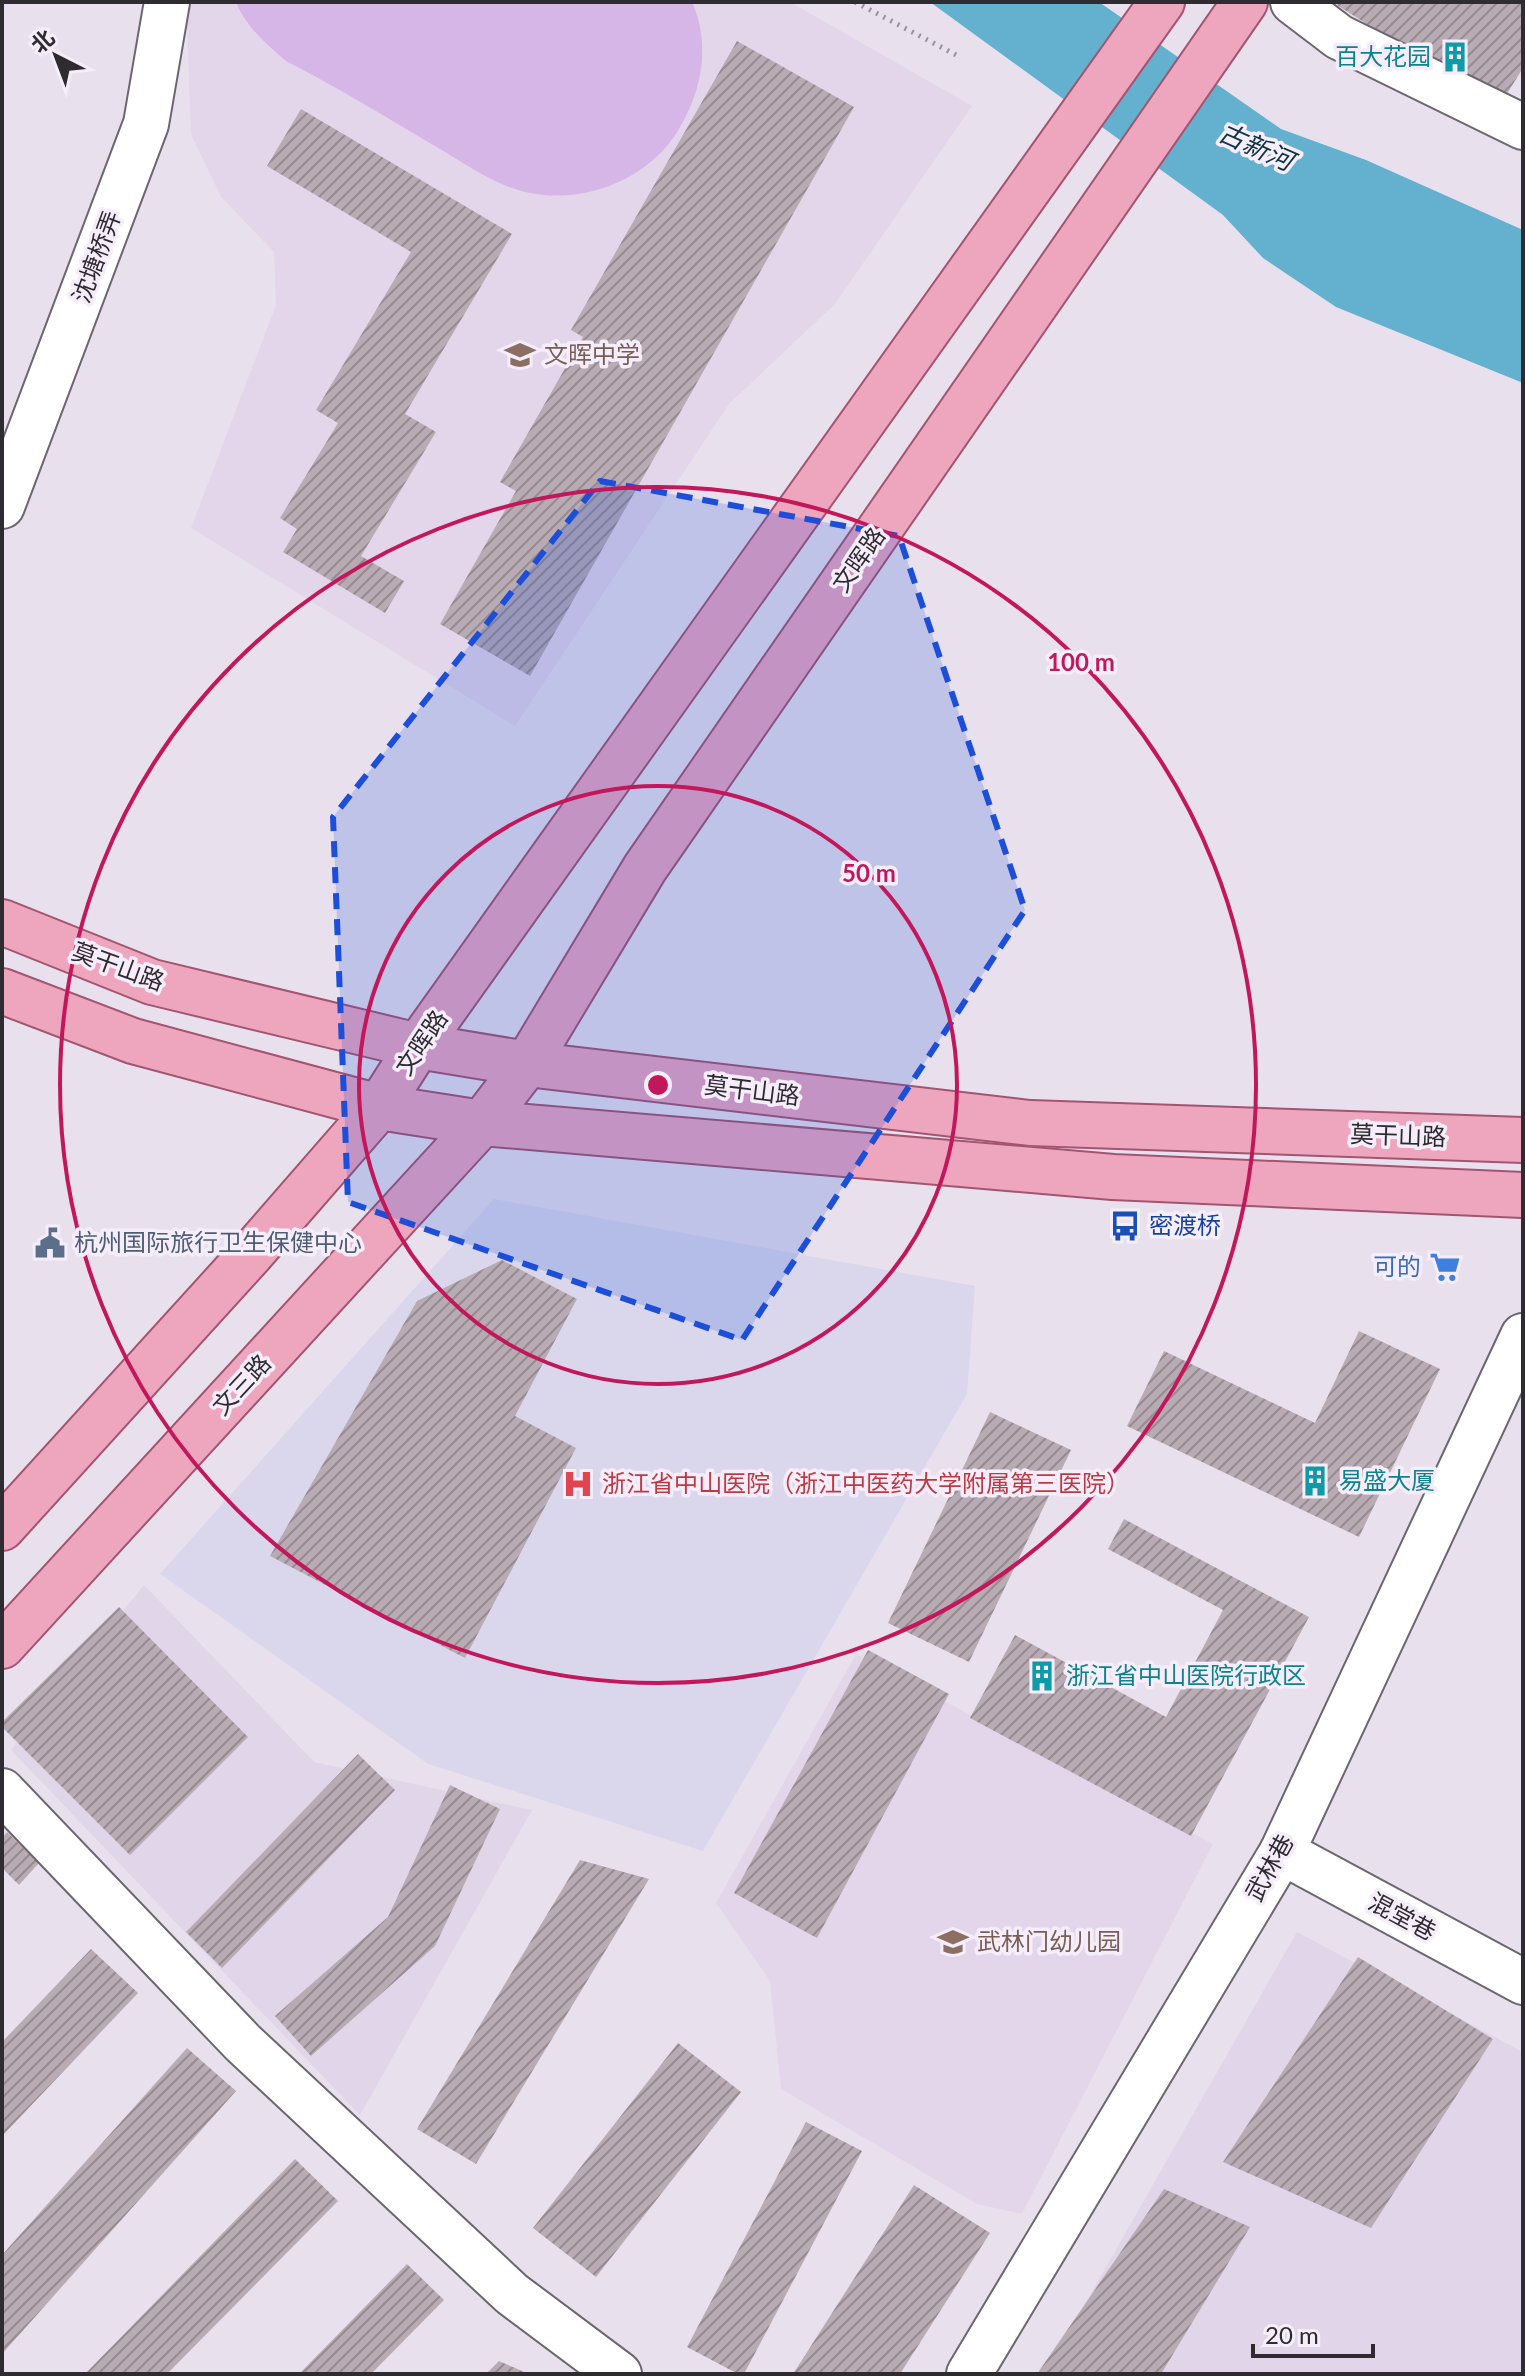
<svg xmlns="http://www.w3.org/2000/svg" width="1525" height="2376" viewBox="0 0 1525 2376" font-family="Lato,'Noto Sans SC',sans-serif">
<defs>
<pattern id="building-hatch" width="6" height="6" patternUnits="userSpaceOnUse" patternTransform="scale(2)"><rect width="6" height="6" fill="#b9abb3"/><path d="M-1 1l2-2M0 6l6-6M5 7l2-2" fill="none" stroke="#978b92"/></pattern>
</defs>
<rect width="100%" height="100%" fill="#e9e0ed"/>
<g fill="#e0d5e9">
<polygon points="144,1585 314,1762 532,1810 360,2115 11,1750"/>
<polygon points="1297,1932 1523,2052 1523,2374 1045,2374"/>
</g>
<g fill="#e3d6ea">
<polygon points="186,2 790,2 972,106 835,304 729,404 515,726 191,528 276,305 274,252 221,197 191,134"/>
<polygon points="856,1654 1213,1844 1022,2214 977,2204 781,2089 770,1981 716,1903"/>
</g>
<polygon fill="#dad7ed" points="494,1199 975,1286 967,1394 703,1851 428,1764 160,1574"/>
<path fill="#d6b5e7" d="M236,2H692C711,45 702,90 679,129C646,185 570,210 509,187C485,178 462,162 440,149C389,119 339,88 286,61C266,44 246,27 236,2Z"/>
<polygon fill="#64b1cf" points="930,2 1099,2 1281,129 1366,160 1523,230 1523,383 1336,307 1263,258 1223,215"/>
<g fill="url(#building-hatch)">
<polygon points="1339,2 1523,2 1523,68 1498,108 1337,5"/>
<polygon points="737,41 854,107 530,676 440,624 516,491 500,482 583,337 571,330"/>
<polygon points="301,109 512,234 405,414 436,432 361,556 404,581 385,613 283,552 297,529 280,518 338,423 316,410 411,252 267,166"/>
<polygon points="502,1260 577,1299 515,1416 576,1448 465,1658 270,1556 417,1301"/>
<polygon points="1359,1331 1440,1369 1359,1537 1127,1426 1164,1351 1315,1423"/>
<polygon points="990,1412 1071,1450 969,1662 888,1623"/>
<polygon points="1124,1519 1309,1617 1191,1836 970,1718 1015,1635 1166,1717 1223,1610 1108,1549"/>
<polygon points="119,1607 248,1737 130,1855 2,1727 2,1722"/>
<polygon points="868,1650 949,1694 817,1938 734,1893"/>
<polygon points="358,1754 395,1790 222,1968 186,1932"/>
<polygon points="450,1785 500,1809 435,1946 311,2056 275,2016 388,1917"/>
<polygon points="7,1832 39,1863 19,1885 2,1868 2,1838"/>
<polygon points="580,1860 649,1879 476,2164 417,2129"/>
<polygon points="91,1949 138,1993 2,2136 2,2042"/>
<polygon points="1358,1957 1493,2039 1371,2228 1223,2162"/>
<polygon points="678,2043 741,2092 596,2277 533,2228"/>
<polygon points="187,2048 236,2091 2,2354 2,2255"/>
<polygon points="806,2122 862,2151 744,2374 738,2374 687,2347"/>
<polygon points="295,2159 338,2201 167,2374 85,2374"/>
<polygon points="914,2185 990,2233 900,2374 793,2374"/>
<polygon points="1164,2189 1250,2227 1161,2374 1037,2374"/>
<polygon points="407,2264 444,2300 371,2374 299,2374"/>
<polygon points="499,2361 529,2374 486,2374"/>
</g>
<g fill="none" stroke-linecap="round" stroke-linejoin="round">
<g stroke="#6d6570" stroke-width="48">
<g id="minor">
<polyline points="1293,2 1339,37 1523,127"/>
<polyline points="2,506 146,124 167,2"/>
<polyline points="2,1791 243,2043 512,2294 619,2374"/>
<polyline points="1282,1852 1523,1982"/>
<polyline points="969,2374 1282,1852 1523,1336"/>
</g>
</g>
<g stroke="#a35470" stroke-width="48">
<g id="major">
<polyline points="2,922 152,982 418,1046 527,1064 1030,1123 1523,1140"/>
<polyline points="2,991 133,1041 379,1107 482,1123 1113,1177 1523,1195"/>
<polyline points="2,1528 251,1254 379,1107 418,1046 1162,2"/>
<polyline points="2,1646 482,1123 527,1064 645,868 1245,2"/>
</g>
</g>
<polyline stroke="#98929b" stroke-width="5" stroke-dasharray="2 6" stroke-linecap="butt" points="855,2 960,57"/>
<use href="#minor" stroke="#fff" stroke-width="44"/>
<use href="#major" stroke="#eda6be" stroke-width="44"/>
</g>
<path fill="#1d4ed8" fill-opacity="0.2" stroke="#1d4ed8" stroke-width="6" stroke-dasharray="16 10" stroke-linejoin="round" d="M600,481L899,536L1025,910L742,1340L348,1202L333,817Z"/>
<g fill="none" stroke="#c2185b" stroke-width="4">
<circle cx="658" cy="1085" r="299"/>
<circle cx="658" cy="1085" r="598"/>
</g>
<defs>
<g id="building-bare" transform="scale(2.4)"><path d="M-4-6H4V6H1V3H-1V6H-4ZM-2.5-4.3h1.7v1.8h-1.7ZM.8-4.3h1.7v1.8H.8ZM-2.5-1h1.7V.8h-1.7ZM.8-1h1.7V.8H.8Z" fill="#0f9aa8" stroke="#f6edfb" stroke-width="2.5" paint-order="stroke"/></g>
<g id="school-bare" transform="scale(2.4)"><path d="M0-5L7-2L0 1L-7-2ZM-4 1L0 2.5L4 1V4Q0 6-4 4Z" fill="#8d6e63" stroke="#f6edfb" stroke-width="2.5" paint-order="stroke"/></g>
<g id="bus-bare" transform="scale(2.4)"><path d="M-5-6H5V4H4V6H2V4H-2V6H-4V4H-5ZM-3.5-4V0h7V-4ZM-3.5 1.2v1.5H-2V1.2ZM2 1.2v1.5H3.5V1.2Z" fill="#1a4fb4" stroke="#f6edfb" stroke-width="2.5" paint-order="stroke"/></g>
<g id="civic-bare" transform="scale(2.4)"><path d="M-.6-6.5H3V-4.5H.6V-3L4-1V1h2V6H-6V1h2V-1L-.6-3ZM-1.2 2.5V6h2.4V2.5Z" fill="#5c6f8a" stroke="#f6edfb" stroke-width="2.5" paint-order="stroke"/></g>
<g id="supermarket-bare" transform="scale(2.4)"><path d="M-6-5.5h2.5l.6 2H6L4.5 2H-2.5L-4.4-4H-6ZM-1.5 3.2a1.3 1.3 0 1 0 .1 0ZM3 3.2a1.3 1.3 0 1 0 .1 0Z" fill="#3f7fe0" stroke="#f6edfb" stroke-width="2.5" paint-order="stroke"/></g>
<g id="hospital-bare" transform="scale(2.4)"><path d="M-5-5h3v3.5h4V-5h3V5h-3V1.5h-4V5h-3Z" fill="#e0444e" stroke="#f6edfb" stroke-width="2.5" paint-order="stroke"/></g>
</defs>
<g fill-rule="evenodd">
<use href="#building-bare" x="1455" y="57"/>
<use href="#school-bare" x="520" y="355"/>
<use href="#bus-bare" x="1125" y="1226"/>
<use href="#civic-bare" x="50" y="1243"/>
<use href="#supermarket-bare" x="1445" y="1267"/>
<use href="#building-bare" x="1315" y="1481"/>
<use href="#hospital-bare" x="578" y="1484"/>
<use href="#building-bare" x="1042" y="1676"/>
<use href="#school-bare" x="953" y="1942"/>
</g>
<g text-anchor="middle" stroke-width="7" stroke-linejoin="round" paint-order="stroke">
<g font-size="24" fill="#0d838f" stroke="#f6edfb" text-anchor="start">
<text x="1431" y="65" text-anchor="end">百大花园</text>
<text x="1339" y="1489">易盛大厦</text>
<text x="1066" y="1684">浙江省中山医院行政区</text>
</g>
<g font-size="24" fill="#2f2c31" stroke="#f6edfb">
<text transform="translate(97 257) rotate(-70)" y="8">沈塘桥弄</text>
<text transform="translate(859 560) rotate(-55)" y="8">文晖路</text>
<text transform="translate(118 967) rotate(20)" y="8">莫干山路</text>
<text transform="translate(422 1043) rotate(-56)" y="8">文晖路</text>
<text transform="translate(752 1091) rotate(7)" y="8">莫干山路</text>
<text transform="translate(1398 1136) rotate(2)" y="8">莫干山路</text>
<text transform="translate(242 1385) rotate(-47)" y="8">文三路</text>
<text transform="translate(1270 1868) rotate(-61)" y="8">武林巷</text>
<text transform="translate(1402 1917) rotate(28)" y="8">混堂巷</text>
</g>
<g font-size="24" fill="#785e54" stroke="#f6edfb" text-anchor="start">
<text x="544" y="363">文晖中学</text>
<text x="977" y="1950">武林门幼儿园</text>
</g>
<g font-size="24" fill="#164399" stroke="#f6edfb" text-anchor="start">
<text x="1149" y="1234">密渡桥</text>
</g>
<g font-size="24" fill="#4e5e75" stroke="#f6edfb" text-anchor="start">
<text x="74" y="1251">杭州国际旅行卫生保健中心</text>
</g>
<g font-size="24" fill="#366cbe" stroke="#f6edfb" text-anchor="end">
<text x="1421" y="1275">可的</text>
</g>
<g font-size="24" fill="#be3a42" stroke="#f6edfb" text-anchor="start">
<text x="602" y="1492">浙江省中山医院（浙江中医药大学附属第三医院）</text>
</g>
<g font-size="26" font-style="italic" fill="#103441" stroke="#f6edfb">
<text transform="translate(1256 147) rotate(24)" y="9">古新河</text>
</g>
</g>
<circle cx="658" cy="1085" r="12" fill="#c2185b" stroke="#f6edfb" stroke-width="4"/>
<g font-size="24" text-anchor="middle" font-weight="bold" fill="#c2185b" stroke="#f6edfb" stroke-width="7" stroke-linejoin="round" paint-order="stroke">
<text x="1081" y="671">100 m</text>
<text x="869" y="882">50 m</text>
</g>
<rect width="1525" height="2376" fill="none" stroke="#2f2c31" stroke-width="8"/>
<g transform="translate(56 56) rotate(318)" stroke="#f6edfb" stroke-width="6" paint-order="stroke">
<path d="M0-6L14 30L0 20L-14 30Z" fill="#2f2c31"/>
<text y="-12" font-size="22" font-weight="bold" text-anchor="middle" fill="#2f2c31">北</text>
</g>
<path d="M1253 2344v12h120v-12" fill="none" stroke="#2f2c31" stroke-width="4"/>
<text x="1265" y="2344" font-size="24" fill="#2f2c31" stroke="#f6edfb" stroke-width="6" paint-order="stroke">20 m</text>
</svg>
